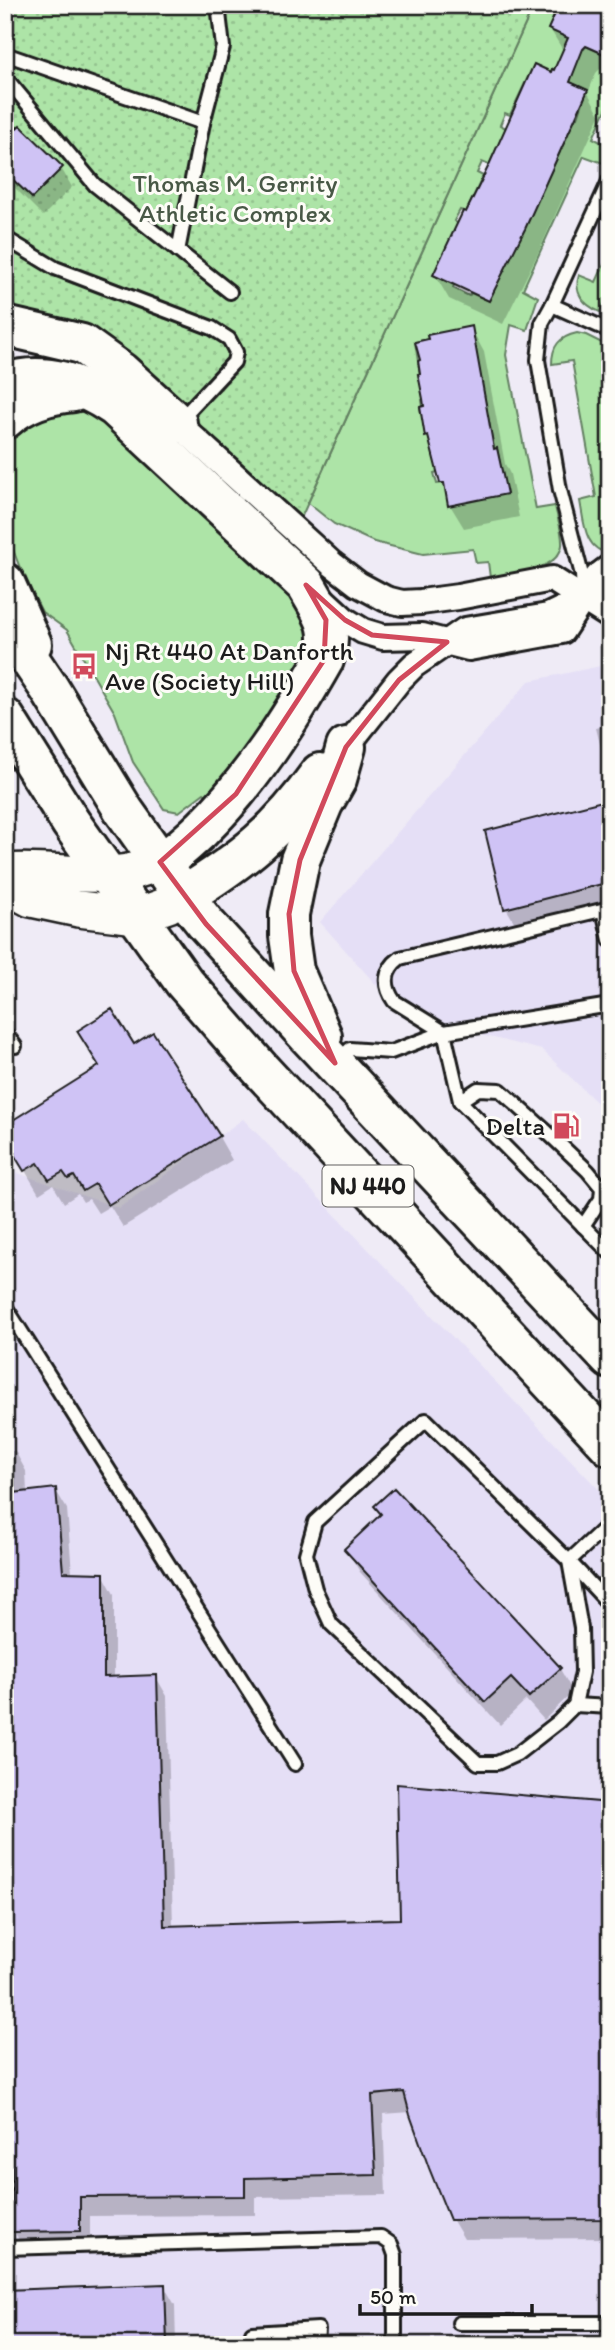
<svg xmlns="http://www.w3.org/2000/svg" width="615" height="2350" viewBox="0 0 615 2350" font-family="Itim,sans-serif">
<defs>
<pattern id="park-dots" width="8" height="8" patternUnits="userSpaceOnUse" patternTransform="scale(1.75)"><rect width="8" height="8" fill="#ade4a7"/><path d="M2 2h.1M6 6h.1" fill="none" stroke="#94c38f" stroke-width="1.8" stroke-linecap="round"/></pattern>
</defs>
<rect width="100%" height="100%" fill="#efebf6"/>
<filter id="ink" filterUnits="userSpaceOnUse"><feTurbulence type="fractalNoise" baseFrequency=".0143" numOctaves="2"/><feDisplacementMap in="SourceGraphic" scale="14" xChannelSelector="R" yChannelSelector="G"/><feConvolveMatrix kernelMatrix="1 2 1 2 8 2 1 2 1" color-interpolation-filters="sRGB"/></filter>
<g filter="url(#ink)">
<g fill="#e5dff6">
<polygon points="610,664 610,1115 542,1050 404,1016 320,922 529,681"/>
<polygon points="243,1119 610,1501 610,2345 5,2345 5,1165 9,1170 119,1208"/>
</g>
<g fill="#ade4a7" stroke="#648062" stroke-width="2" fill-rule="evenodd">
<path d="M534,5H559L549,29L568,38L567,41L584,49L586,46L603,54L610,42V101L593,138L610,147L603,163L584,156L523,289L538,297L527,330L511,325L506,355L536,509L555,506C557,517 563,533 562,545C558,572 512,573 490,578L488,562L476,563L473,549L423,554L374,542L334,524L308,503ZM534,64L551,72L552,69L571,77L570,82L587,90L578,117L575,116L564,143L559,150L560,152L489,301L471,293L469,296L453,288L454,285L434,275L449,242L460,225L454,221L460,210L466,212L483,176L477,173L482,162L489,165L506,128L500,125L505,113L510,115ZM472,331L492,439L494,449L497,448L506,494L444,483L437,484L434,473L441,471L429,436H426L420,407L423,406L422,400L426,399L423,382H420L418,375L420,374L415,342L428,339L427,336Z"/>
<path d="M610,252V298L607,297L600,312C584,305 573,293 579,275L596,282Z"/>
<path d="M577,333L586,335L608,346L600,363L610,368V553C584,551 584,521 580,501L596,497L572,361L552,364C552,346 559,337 577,333Z"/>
<polygon points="77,410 105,420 302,604 313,627 309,652 242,758 238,757 207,796 204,793 179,812 164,809 133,762 115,713 67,630 42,612 22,573 5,529 5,435 39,415"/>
</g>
<polygon fill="url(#park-dots)" stroke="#648062" stroke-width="2" points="5,5 534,5 301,518 95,331 5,311"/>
<g fill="#0003">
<polygon points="610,5 610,74 600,69 596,73 588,93 600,115 538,253 503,324 449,299 435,275 467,215 552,74 555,72 564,52 550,29"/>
<polygon points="5,142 61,168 72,187 43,216 5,178"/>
<polygon points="471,328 484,352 505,464 510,474 519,517 464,528 450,505 433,446 427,436 426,407"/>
<polygon points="610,639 610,673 605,665 601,641"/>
<polygon points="610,703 610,784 596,728 605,726 600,706"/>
<polygon points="610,801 610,909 520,932 506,908"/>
<polygon points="133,1047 219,1137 232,1160 123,1227 110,1206 98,1213 89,1199 83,1202 78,1194 64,1203 53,1185 39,1194 5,1137"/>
<polygon points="5,1451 15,1451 26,1471 27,1493 55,1489 67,1509 72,1573 103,1574 114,1594 114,1678 156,1677 167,1696 173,1927 402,1921 610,1805 610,2238 464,2239 452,2219 411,2112 383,2114 386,2195 255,2197 255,2215 90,2216 90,2251 25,2251 14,2231 13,2173 5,2173"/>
<polygon points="376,1507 560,1669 573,1692 544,1720 526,1700 500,1725 360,1572 346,1549 382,1516"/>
<polygon points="164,2286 175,2305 176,2345 5,2345"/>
</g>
<g fill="#cfc3f5" stroke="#1c1c1c" stroke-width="2">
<polygon points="559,5 610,5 610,42 604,54 586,46 583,49 570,82 588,90 525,229 489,301 433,275 463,211 466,212 489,165 534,64 551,72 552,69 554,70 568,38 548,29"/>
<polygon points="20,125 63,167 32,198 5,172 5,139"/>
<polygon points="472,326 494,449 497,448 507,494 448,506 444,483 440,483 428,436 425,437 420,407 424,406 423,399 418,374 420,374 418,361 420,360 415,342 428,339 427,335"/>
<polygon points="610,799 610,882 504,909 485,831"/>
<polygon points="112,1009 134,1044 153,1032 220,1136 108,1205 95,1184 83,1191 74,1176 68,1179 63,1172 49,1180 38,1163 24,1171 5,1140 5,1125 99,1066 77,1031"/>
<polygon points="56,1488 63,1572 104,1573 104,1677 157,1675 164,1926 400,1919 397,1784 610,1803 610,2219 450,2220 429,2168 410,2115 404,2092 372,2095 376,2175 245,2178 245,2196 80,2197 80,2231 12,2232 12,2154 5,2154 5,1494"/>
<polygon points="394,1488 561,1668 529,1697 511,1678 485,1702 344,1549 381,1514 374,1506"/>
<polygon points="165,2284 167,2345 5,2345 5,2290"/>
</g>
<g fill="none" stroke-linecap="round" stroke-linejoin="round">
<g stroke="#1c1c1c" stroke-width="18">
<g id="lane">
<polyline points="5,54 203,123 223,47 218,5"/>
<polyline points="5,77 95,185 230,292"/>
<polyline points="5,238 55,268 212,328 229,339 236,352 234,362 179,421"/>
<polyline points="178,251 203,123"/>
<polyline points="552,305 610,331"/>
<polyline points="583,593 582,575 560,490 538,360 542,323 552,305 610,179"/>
<path d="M610,908L400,958C384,970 383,985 394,1001L444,1032L460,1101L610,1253"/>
<polyline points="603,910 610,940"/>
<polyline points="5,1033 15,1046"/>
<polyline points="338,1061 350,1049 391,1052 444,1032 610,1005"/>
<polyline points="460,1101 478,1089 500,1090 547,1132 588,1171 602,1188 601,1199 583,1226"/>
<polyline points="5,1306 295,1764"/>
<polyline points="610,1523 569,1561 581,1628 582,1672 575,1705 558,1722 517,1754 497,1763 478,1763 331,1624 315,1589 306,1554 315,1522 426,1420 569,1561 610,1605"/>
<polyline points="575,1705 610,1707"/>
<polyline points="5,2248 381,2237 391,2244 395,2255 395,2345"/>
<polyline points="459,2323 610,2323"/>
<polyline points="249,2345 252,2333 318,2329 317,2345"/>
</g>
</g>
<g stroke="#1c1c1c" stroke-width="30">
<g id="street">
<polyline points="177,423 332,564 358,584 386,599 402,603 421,602 458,597 552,579 610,616"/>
<polyline points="320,597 345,620 363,631 383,637 422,636 469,648 562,631 598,576 610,567"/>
<polyline points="346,747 399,680 414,665 465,630 548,616 583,599"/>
</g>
</g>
<g stroke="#1c1c1c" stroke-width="40">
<g id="secondary">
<path d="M5,872C58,867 110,886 160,862"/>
<polyline points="5,885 31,899 78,909 137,916 168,905 184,896"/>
</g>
</g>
<g stroke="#1c1c1c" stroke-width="44">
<g id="highway">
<polyline points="5,326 82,344 121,372 177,423"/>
<path d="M5,383C46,370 81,384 115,407L306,585C322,613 335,627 324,660C290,720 251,781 202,829C189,841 176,854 160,862"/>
<path d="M5,419C24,402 49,394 74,392"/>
<polyline points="5,583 32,644"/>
<polyline points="5,623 49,688 124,811 184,896 206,924 307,1035 610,1359"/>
<polyline points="5,718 71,823 184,982 262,1071 610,1446"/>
<path d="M184,896C245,858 278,832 320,773"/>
<polyline points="322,1036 294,971 289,936 289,914 300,860 323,804 337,779 346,747"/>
</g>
</g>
<use href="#lane" stroke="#fdfcf7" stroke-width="12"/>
<use href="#street" stroke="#fdfcf7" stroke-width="24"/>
<use href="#secondary" stroke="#fdfcf7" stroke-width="35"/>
<use href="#highway" stroke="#fdfcf7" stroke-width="38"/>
</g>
</g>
<path fill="none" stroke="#d1495b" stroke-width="5" stroke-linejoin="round" d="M306,585L345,620L372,635L447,642L399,680L346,747L300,860L289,914L294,971L335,1063L206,924L160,862L236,794L324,660L326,620Z"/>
<defs>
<g id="bus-bare" transform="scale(2.1)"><path d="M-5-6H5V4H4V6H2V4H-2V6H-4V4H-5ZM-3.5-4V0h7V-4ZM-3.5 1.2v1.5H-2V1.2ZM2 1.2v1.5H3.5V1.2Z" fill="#d1495b" stroke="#fdfcf7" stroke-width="2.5" paint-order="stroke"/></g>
<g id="fuel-bare" transform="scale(2.1)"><path d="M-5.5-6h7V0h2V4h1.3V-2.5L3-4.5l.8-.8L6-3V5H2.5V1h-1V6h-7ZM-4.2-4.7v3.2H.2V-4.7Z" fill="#d1495b" stroke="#fdfcf7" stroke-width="2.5" paint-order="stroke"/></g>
</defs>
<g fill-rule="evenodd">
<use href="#bus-bare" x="84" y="666"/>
<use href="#fuel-bare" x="566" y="1126"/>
</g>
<g text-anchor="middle" stroke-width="6" stroke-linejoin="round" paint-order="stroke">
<rect fill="#fdfcf7" stroke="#605f5e" stroke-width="2" x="322.5" y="1165.5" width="91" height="41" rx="5"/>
<g font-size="24" font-weight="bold" fill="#1c1c1c">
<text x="368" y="1194">NJ 440</text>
</g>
<g font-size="26" fill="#485846" stroke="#fdfcf7">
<text x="235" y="192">Thomas M. Gerrity<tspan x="235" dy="30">Athletic Complex</tspan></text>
</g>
<g font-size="26" fill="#1c1c1c" stroke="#fdfcf7" text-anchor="start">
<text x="105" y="660">Nj Rt 440 At Danforth<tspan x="105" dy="30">Ave (Society Hill)</tspan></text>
<text x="545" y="1135" text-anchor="end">Delta</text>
</g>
</g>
<rect width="615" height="2350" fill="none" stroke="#fdfcf7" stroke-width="28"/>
<rect x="14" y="14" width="587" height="2322" fill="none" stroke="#1c1c1c" stroke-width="2.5" filter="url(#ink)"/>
<path d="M360 2304v10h172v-10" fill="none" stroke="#1c1c1c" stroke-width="3.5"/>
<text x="370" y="2304" font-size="21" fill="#1c1c1c" stroke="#fdfcf7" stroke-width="5" paint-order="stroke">50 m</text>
</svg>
